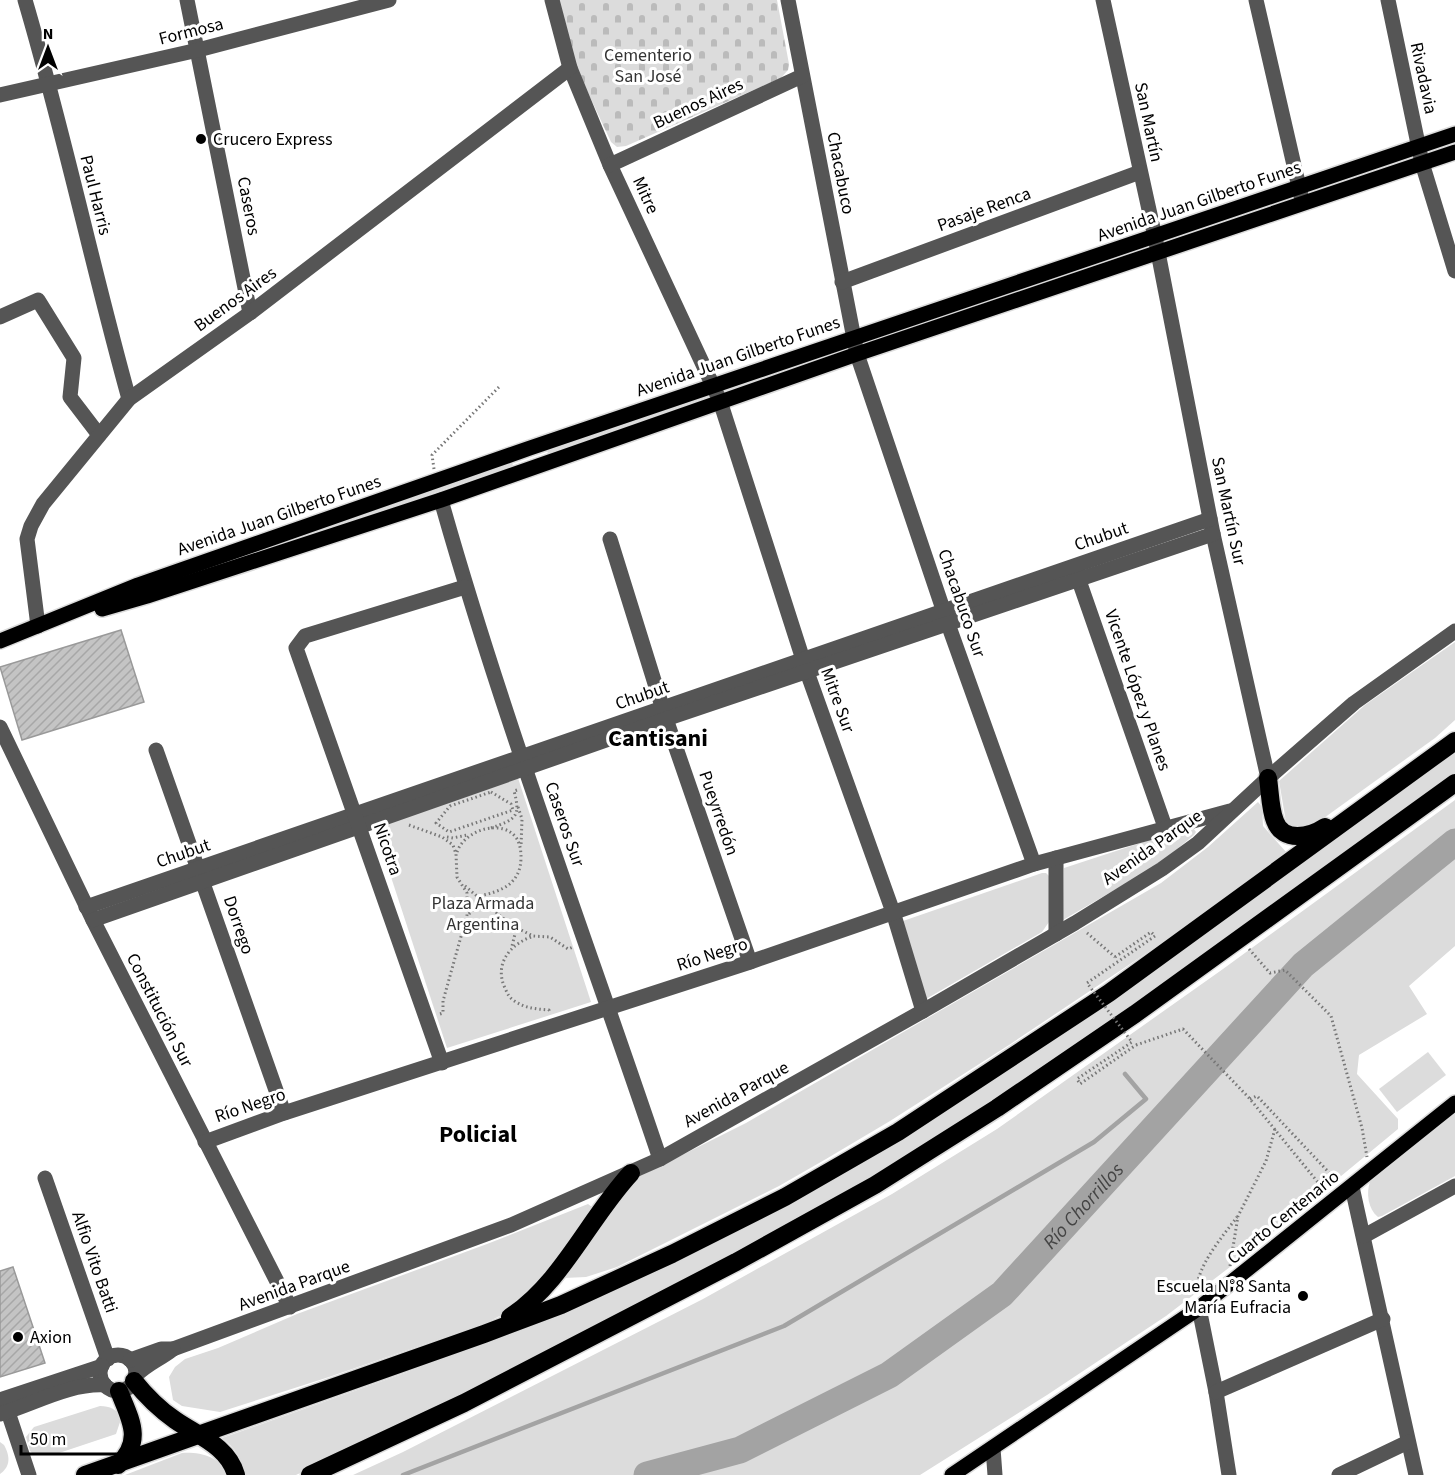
<svg xmlns="http://www.w3.org/2000/svg" width="1455" height="1475" viewBox="0 0 1455 1475" font-family="'Source Sans 3',sans-serif">
<defs>
<pattern id="cemetery-stones" width="16" height="16" patternUnits="userSpaceOnUse" patternTransform="scale(1.5)"><rect width="16" height="16" fill="#dcdcdc"/><path d="M2 7V4a2 2 0 0 1 4 0v3zM10 15v-3a2 2 0 0 1 4 0v3z" fill="#bbb"/></pattern>
<pattern id="building-hatch" width="6" height="6" patternUnits="userSpaceOnUse" patternTransform="scale(1.5)"><rect width="6" height="6" fill="#c4c4c4"/><path d="M-1 1l2-2M0 6l6-6M5 7l2-2" fill="none" stroke="#a7a7a7"/></pattern>
</defs>
<rect width="100%" height="100%" fill="#fff"/>
<g fill="#dcdcdc">
<polygon points="1282,199 1283,203 1184,237 1183,233"/>
<polygon points="1133,250 1134,253 878,339 877,335"/>
<polygon points="834,352 836,355 731,391 730,387"/>
<polygon points="696,399 697,402 548,454 547,450"/>
<polygon points="512,462 513,466 198,574 196,571"/>
<polygon points="1455,642 1455,720 1435,738 1310,828 1292,827 1286,822 1279,781 1365,705"/>
<path d="M1455,751V774L1121,1015L965,1121L826,1205L462,1396L296,1475H245C242,1458 235,1448 222,1438L405,1373L533,1324L893,1144L983,1088L1120,994Z"/>
<polygon points="518,778 591,1002 447,1048 374,825"/>
<polygon points="1455,800 1455,946 1409,986 1427,1014 1359,1055 1357,1074 1398,1119 1398,1129 1243,1257 1166,1316 1047,1395 920,1475 353,1475 403,1452 703,1299 892,1194 997,1129 1223,969"/>
<polygon points="1258,802 1262,807 1263,826 1287,853 1178,932 1009,1045 890,1121 826,1159 779,1186 617,1267 586,1277 564,1278 630,1181 746,1123 1161,883 1208,847"/>
<polygon points="1193,828 1196,832 1194,835 1159,864 1063,920 1064,868 1177,831"/>
<polygon points="1042,873 1046,873 1050,877 1049,922 1042,932 926,999 903,921"/>
<polygon points="1428,1052 1446,1075 1397,1112 1379,1089"/>
<path d="M1455,1114V1176L1382,1216L1378,1217C1368,1209 1366,1193 1370,1182Z"/>
<polygon points="588,1204 592,1207 593,1213 523,1304 486,1323 329,1377 220,1412 182,1406 173,1400 169,1377 175,1367 185,1359 218,1348 297,1314 487,1244"/>
<path d="M100,1406C110,1406 117,1409 121,1419L116,1434L53,1455H34L30,1451L26,1437L34,1427Z"/>
<path d="M0,1442L4,1445C10,1456 11,1466 0,1474Z"/>
<path d="M182,1453C200,1452 220,1456 226,1475H125Z"/>
</g>
<polygon fill="url(#cemetery-stones)" points="558,0 777,0 789,64 788,70 781,78 626,146 617,147 611,142 575,65"/>
<g fill="none" stroke-linecap="round" stroke-linejoin="round">
<polyline stroke="#a3a3a3" stroke-width="4.5" points="403,1475 784,1326 1094,1142 1146,1099 1125,1074"/>
<path stroke="#a3a3a3" stroke-width="27" id="s1" d="M647,1475L740,1450L889,1375L1002,1294L1303,965L1455,842"/>
</g>
<g fill="url(#building-hatch)" stroke="#999" stroke-width="1.5">
<polygon points="121,630 144,702 22,740 0,667"/>
<polygon points="13,1267 45,1363 0,1377 0,1271"/>
</g>
<g fill="none" stroke-linecap="round" stroke-linejoin="round">
<g stroke="#dbdbdb" stroke-width="18">
<g id="major">
<polyline points="102,609 147,596 441,500 857,354 1455,152"/>
<polyline points="0,641 138,585 530,448 1455,134"/>
<polyline points="952,1475 1199,1308 1455,1103"/>
</g>
</g>
<g stroke="#dbdbdb" stroke-width="21">
<g id="highway">
<path d="M1268,778C1270,791 1270,809 1275,821C1283,843 1310,837 1325,827"/>
<path d="M510,1317C562,1283 589,1218 631,1173"/>
<path d="M134,1381C146,1396 159,1409 175,1420C198,1436 228,1446 236,1475"/>
<path d="M118,1465C144,1440 130,1419 119,1391"/>
<polyline points="85,1475 484,1334 561,1305 672,1254 785,1197 898,1132 1109,993 1455,741"/>
<polyline points="310,1475 464,1403 736,1262 875,1185 997,1108 1135,1014 1455,783"/>
</g>
</g>
<g stroke="#777" stroke-width="3" stroke-dasharray="1.5 3" stroke-linecap="butt">
<polyline points="434,469 432,455 499,387"/>
<polygon points="491,792 511,804 513,810 449,832 436,823 450,806"/>
<polyline points="518,807 522,819 521,847"/>
<polyline points="409,825 442,837 453,845 456,854 457,877 467,893 467,915 443,1001 443,1013 440,1014"/>
<path d="M491,828C516,819 521,817 514,791L517,790"/>
<polyline points="447,837 453,838 467,835"/>
<path d="M457,852C465,829 504,818 517,839C520,844 521,851 521,857C521,884 501,892 478,896"/>
<polyline points="465,886 511,925 533,936 550,937 568,949 573,947"/>
<path d="M469,914C474,908 481,906 490,908"/>
<polyline points="512,927 515,934 512,946"/>
<polyline points="1087,933 1115,957"/>
<path d="M531,937C509,945 494,965 505,988C507,993 509,997 513,1000C524,1008 535,1009 549,1010V1012"/>
<polyline points="1249,949 1270,973 1285,970 1331,1016 1362,1128 1367,1157"/>
<polyline points="1136,1045 1183,1029 1250,1099 1325,1191"/>
<polyline points="1250,1099 1257,1096 1337,1181"/>
<polyline points="1230,1266 1238,1216 1266,1161 1275,1129"/>
<path d="M1197,1292C1195,1268 1223,1236 1237,1217"/>
</g>
<g stroke="#555" stroke-width="15">
<path d="M25,0C64,132 92,266 129,399"/>
<polyline points="187,0 250,313"/>
<polyline points="552,0 570,68 610,165 720,401 807,672 893,912 923,1011"/>
<polyline points="788,0 857,354 948,624 1034,864"/>
<polyline points="1103,0 1155,237 1213,534 1268,778"/>
<polyline points="1256,0 1302,200"/>
<polyline points="1388,0 1422,163 1455,271"/>
<polyline points="0,95 198,50 389,0"/>
<polyline points="610,165 802,76"/>
<polyline points="842,282 1140,172"/>
<polyline points="0,317 38,300 74,358 70,397 99,435"/>
<path d="M441,500C504,723 586,939 660,1159"/>
<polyline points="610,539 666,719 750,962"/>
<polyline points="1076,572 1165,827"/>
<polyline points="38,626 27,539 31,526 43,504 129,399 250,313 570,68"/>
<polyline points="0,727 93,920 290,1307"/>
<polyline points="156,750 284,1113"/>
<polyline points="1056,858 1056,934"/>
<polyline points="86,907 1210,519"/>
<polyline points="93,920 666,719 1213,534"/>
<polyline points="442,1063 296,648 305,636 465,587"/>
<polyline points="205,1142 284,1113 750,962 1034,864 1230,811"/>
<polyline points="45,1178 108,1359"/>
<polyline points="1352,1187 1416,1475"/>
<polyline points="1364,1236 1455,1186"/>
<polyline points="1199,1308 1216,1392 1229,1475"/>
<polyline points="173,1349 511,1225 660,1159 923,1011 1075,923 1162,869 1198,843 1268,778 1354,703 1455,631"/>
<circle cx="118" cy="1373" r="18"/>
<path d="M130,1360L161,1349H173C159,1360 148,1363 135,1376"/>
<polyline points="1216,1392 1383,1319"/>
<polyline points="0,1400 102,1366"/>
<polyline points="8,1412 29,1475"/>
<path d="M0,1414C34,1404 69,1383 105,1385"/>
<polyline points="993,1448 995,1475"/>
<polyline points="1339,1475 1408,1442"/>
</g>
<use href="#major" stroke="#000" stroke-width="15"/>
<use href="#highway" stroke="#000" stroke-width="18"/>
<polyline stroke="#777" stroke-width="3" stroke-dasharray="1.5 3" stroke-linecap="butt" points="1115,957 1151,932 1155,936 1087,983 1132,1042 1077,1079 1080,1084 1136,1045"/>
</g>
<g fill="#000" stroke="#fff" stroke-width="2">
<circle cx="201" cy="139" r="6"/>
<circle cx="1303" cy="1296" r="6"/>
<circle cx="18" cy="1337" r="6"/>
</g>
<g text-anchor="middle" stroke-width="6" stroke-linejoin="round" paint-order="stroke">
<g font-size="18" fill="#000" stroke="#fff">
<text transform="translate(191 31) rotate(-14)" y="6">Formosa</text>
<text transform="translate(1424 78) rotate(78)" y="6">Rivadavia</text>
<text transform="translate(698 103) rotate(-25)" y="6">Buenos Aires</text>
<text transform="translate(1149 122) rotate(78)" y="6">San Martín</text>
<text transform="translate(841 173) rotate(79)" y="6">Chacabuco</text>
<text transform="translate(96 195) rotate(76)" y="6">Paul Harris</text>
<text transform="translate(646 195) rotate(65)" y="6">Mitre</text>
<text transform="translate(1199 201) rotate(-19)" y="6">Avenida Juan Gilberto Funes</text>
<text transform="translate(249 206) rotate(79)" y="6">Caseros</text>
<text transform="translate(984 209) rotate(-20)" y="6">Pasaje Renca</text>
<text transform="translate(235 299) rotate(-36)" y="6">Buenos Aires</text>
<text transform="translate(738 356) rotate(-19)" y="6">Avenida Juan Gilberto Funes</text>
<text transform="translate(1229 511) rotate(78)" y="6">San Martín Sur</text>
<text transform="translate(279 515) rotate(-19)" y="6">Avenida Juan Gilberto Funes</text>
<text transform="translate(1101 536) rotate(-19)" y="6">Chubut</text>
<text transform="translate(962 603) rotate(71)" y="6">Chacabuco Sur</text>
<text transform="translate(1138 690) rotate(71)" y="6">Vicente López y Planes</text>
<text transform="translate(642 695) rotate(-19)" y="6">Chubut</text>
<text transform="translate(838 700) rotate(70)" y="6">Mitre Sur</text>
<text transform="translate(719 813) rotate(71)" y="6">Pueyrredón</text>
<text transform="translate(565 824) rotate(71)" y="6">Caseros Sur</text>
<text transform="translate(1152 847) rotate(-35)" y="6">Avenida Parque</text>
<text transform="translate(388 849) rotate(71)" y="6">Nicotra</text>
<text transform="translate(183 853) rotate(-19)" y="6">Chubut</text>
<text transform="translate(239 925) rotate(71)" y="6">Dorrego</text>
<text transform="translate(712 954) rotate(-18)" y="6">Río Negro</text>
<text transform="translate(160 1010) rotate(63)" y="6">Constitución Sur</text>
<text transform="translate(736 1094) rotate(-29)" y="6">Avenida Parque</text>
<text transform="translate(250 1105) rotate(-19)" y="6">Río Negro</text>
<text transform="translate(1283 1217) rotate(-39)" y="6">Cuarto Centenario</text>
<text transform="translate(95 1262) rotate(71)" y="6">Alfio Vito Batti</text>
<text transform="translate(294 1285) rotate(-20)" y="6">Avenida Parque</text>
</g>
<g font-size="18" fill="#333" stroke="#fff">
<text x="648" y="61">Cementerio<tspan x="648" dy="21">San José</tspan></text>
<text x="483" y="909">Plaza Armada<tspan x="483" dy="21">Argentina</tspan></text>
</g>
<g font-size="18" fill="#000" stroke="#fff" text-anchor="start">
<text x="213" y="145">Crucero Express</text>
<text x="1291" y="1292" text-anchor="end">Escuela N°8 Santa<tspan x="1291" dy="21">María Eufracia</tspan></text>
<text x="30" y="1343">Axion</text>
</g>
<g font-size="20" font-style="italic" fill="#444" stroke="#fff">
<text dy="7" stroke="none"><textPath href="#s1" startOffset="522">Río Chorrillos</textPath></text>
</g>
<g font-size="24" font-weight="bold" fill="#000" stroke="#fff">
<text x="658" y="746">Cantisani</text>
<text x="478" y="1142">Policial</text>
</g>
</g>
<g transform="translate(48 48)" stroke="#ffffff" stroke-width="4.5" paint-order="stroke">
<path d="M0-4.5L10 22L0 15L-10 22Z" fill="#000000"/>
<text y="-9" font-size="16" font-weight="bold" text-anchor="middle" fill="#000000">N</text>
</g>
<path d="M21 1445v9h110v-9" fill="none" stroke="#000000" stroke-width="3"/>
<text x="30" y="1445" font-size="18" fill="#000000" stroke="#ffffff" stroke-width="4.5" paint-order="stroke">50 m</text>
</svg>
